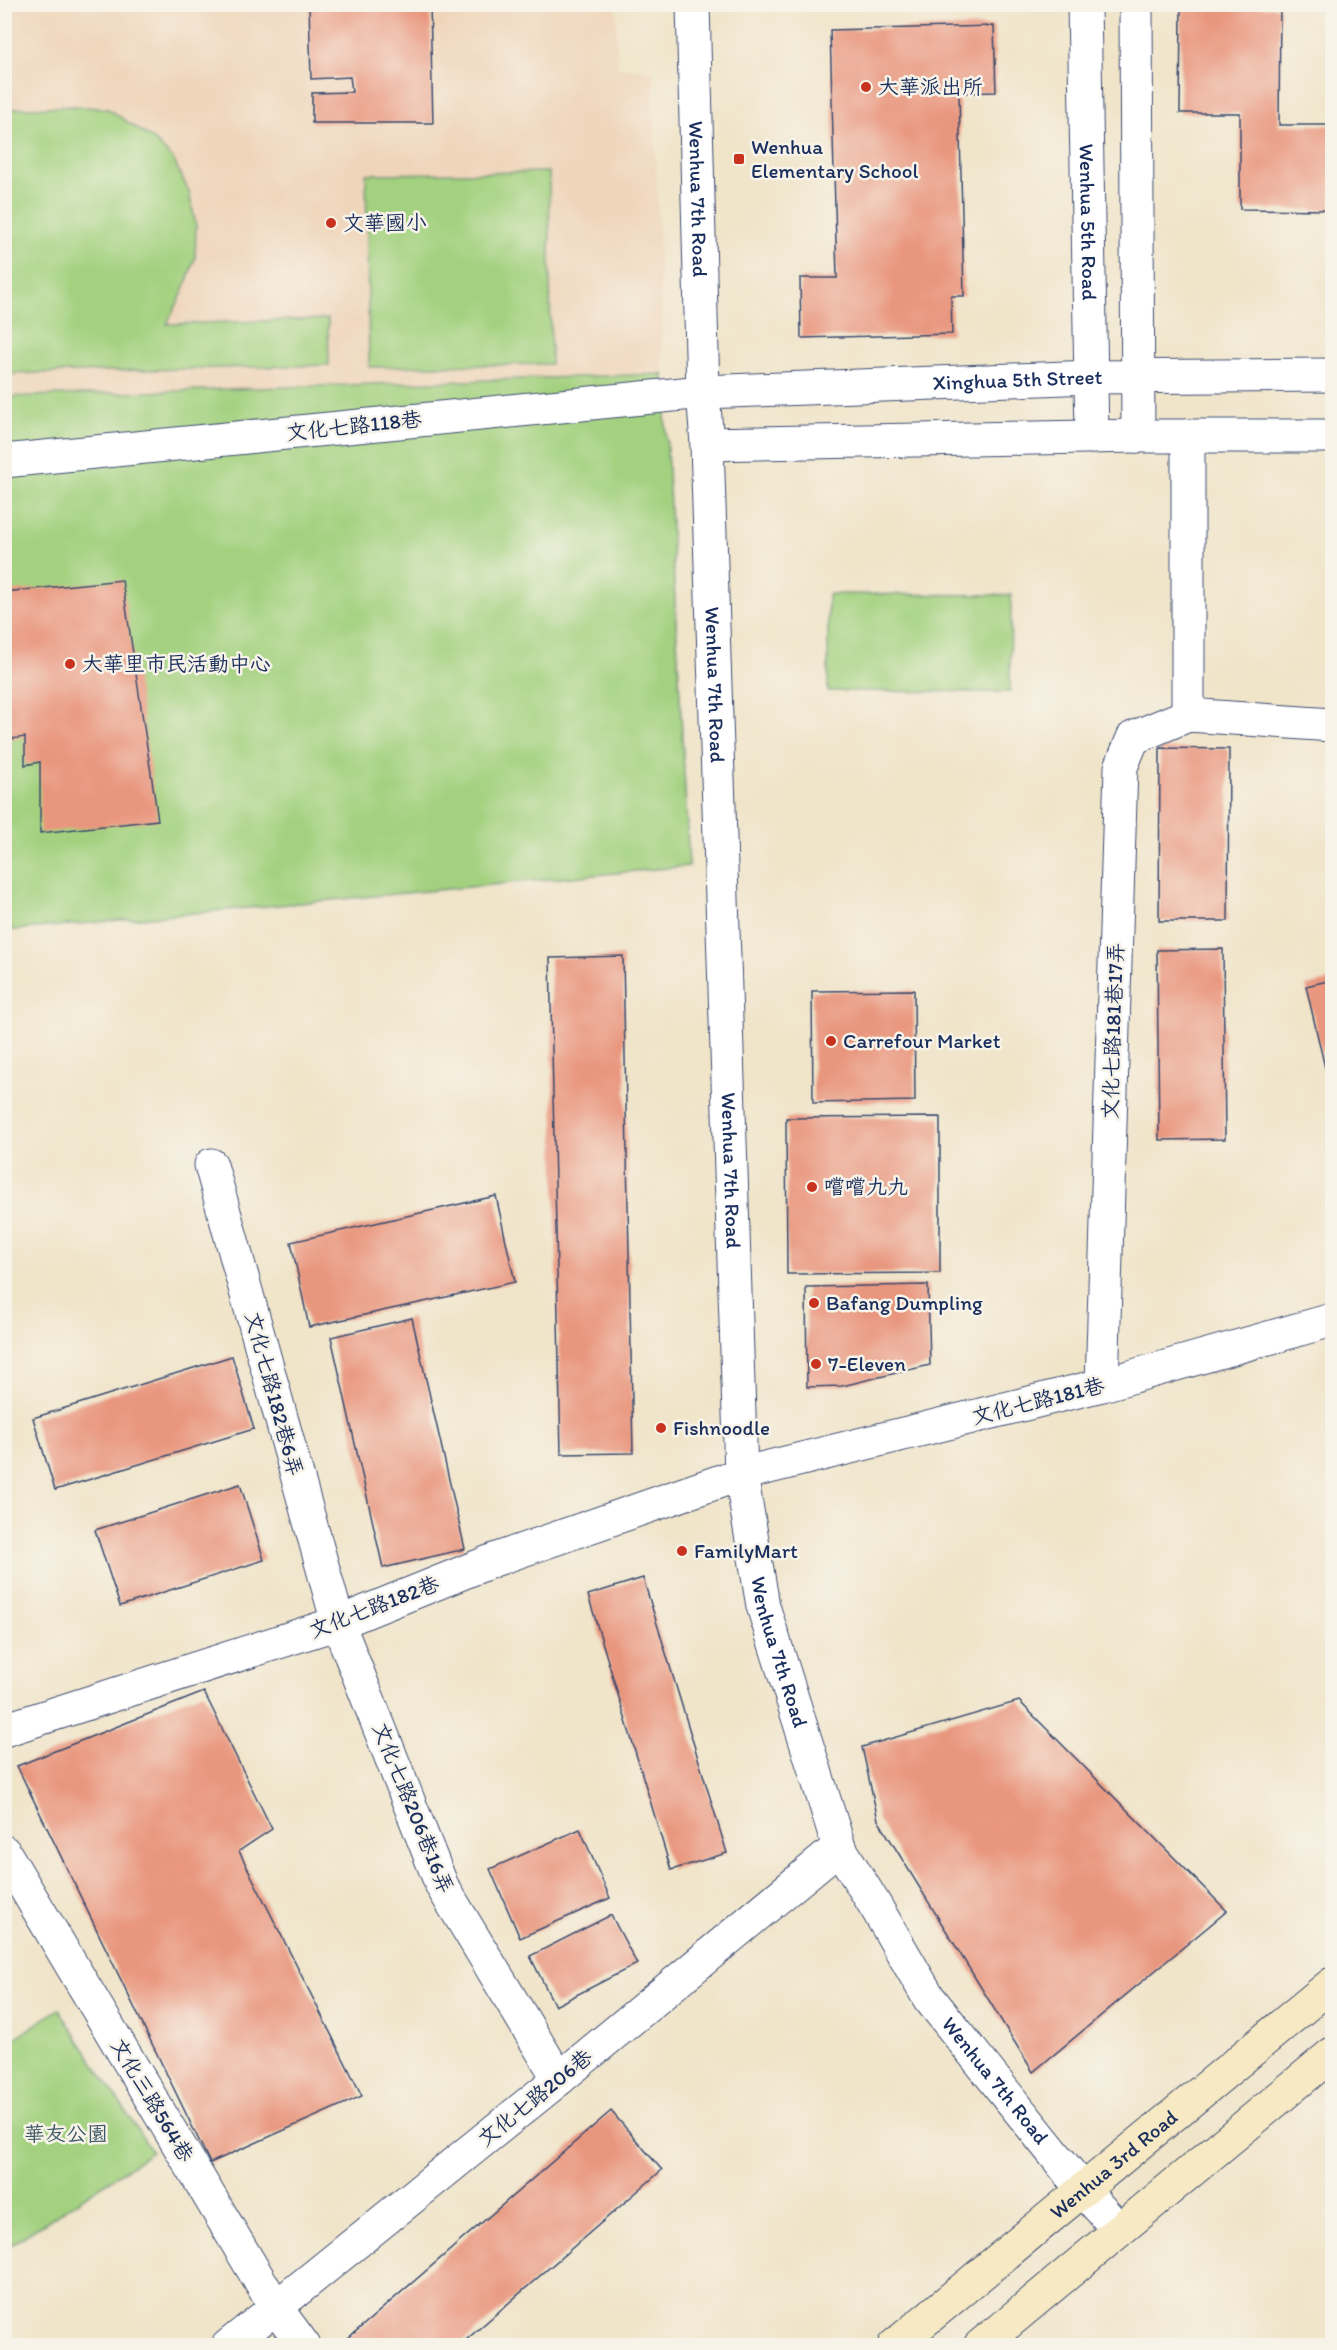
<svg xmlns="http://www.w3.org/2000/svg" width="1337" height="2350" viewBox="0 0 1337 2350" font-family="Itim,'LXGW WenKai TC',sans-serif">
<rect width="100%" height="100%" fill="#f7f3e8"/>
<filter id="ink" filterUnits="userSpaceOnUse"><feTurbulence type="fractalNoise" baseFrequency=".0167" numOctaves="2"/><feDisplacementMap in="SourceGraphic" scale="12" xChannelSelector="R" yChannelSelector="G"/><feConvolveMatrix kernelMatrix="1 2 1 2 8 2 1 2 1" color-interpolation-filters="sRGB"/></filter>
<filter id="wash" filterUnits="userSpaceOnUse"><feTurbulence type="fractalNoise" baseFrequency=".008" numOctaves="4" result="noise"/><feDisplacementMap in="SourceGraphic" scale="24" xChannelSelector="R" yChannelSelector="G"/><feGaussianBlur stdDeviation="1.35" result="paint"/><feColorMatrix in="noise" values="0 0 0 0 0 0 0 0 0 0 0 0 0 0 0 0 0 1.4 0 .05"/><feComposite in="paint" operator="in"/></filter>
<g filter="url(#wash)">
<rect width="100%" height="100%" fill="#f0e4c9"/>
<polygon fill="#efd6bb" points="4,5 616,5 618,67 653,72 663,374 5,397"/>
<g fill="#a3d17f" stroke="#5f806e" stroke-width="1.5">
<polygon points="75,106 108,109 154,140 173,159 189,192 196,226 195,258 183,292 167,324 328,319 329,365 5,374 5,109"/>
<polygon points="549,172 551,364 369,367 366,174"/>
<polygon points="663,374 689,866 5,931 4,397"/>
<polygon points="828,594 1011,595 1010,692 828,691"/>
<polygon points="59,2009 152,2152 5,2249 5,2045"/>
</g>
<g id="blocks">
<g fill="#e9967e">
<polygon points="309,4 430,4 433,123 312,123 312,93 352,92 350,77 311,79"/>
<polygon points="1181,7 1280,7 1279,125 1332,125 1332,210 1240,209 1240,113 1180,113"/>
<polygon points="994,26 996,92 959,93 964,296 951,296 952,334 801,338 800,278 837,278 830,30"/>
<polygon points="122,580 158,820 40,833 40,762 25,765 25,737 4,740 4,592"/>
<polygon points="1160,748 1229,749 1228,921 1159,921"/>
<polygon points="1223,949 1225,1139 1159,1140 1157,950"/>
<polygon points="623,956 633,1453 561,1454 550,958"/>
<polygon points="1332,980 1332,1098 1306,986"/>
<polygon points="914,990 915,1101 813,1103 812,991"/>
<polygon points="940,1117 940,1273 787,1274 786,1118"/>
<polygon points="496,1196 515,1282 309,1327 291,1242"/>
<polygon points="928,1285 930,1365 842,1386 807,1387 806,1287"/>
<polygon points="412,1318 465,1549 383,1568 331,1337"/>
<polygon points="232,1356 254,1429 55,1490 33,1418"/>
<polygon points="240,1484 264,1560 120,1606 95,1530"/>
<polygon points="643,1578 727,1853 671,1870 588,1595"/>
<polygon points="204,1692 272,1829 239,1851 362,2096 210,2163 17,1766"/>
<polygon points="1019,1701 1227,1911 1033,2072 878,1820 862,1747"/>
<polygon points="580,1829 610,1898 520,1938 490,1869"/>
<polygon points="611,1915 637,1964 555,2006 530,1956"/>
<polygon points="611,2111 662,2170 459,2346 350,2346 346,2340"/>
</g>
</g>
</g>
<g filter="url(#ink)">
<use href="#blocks" fill-opacity="0" stroke="#3b4a6e" stroke-width="1.5"/>
<g fill="none" stroke-linecap="round" stroke-linejoin="round">
<g stroke="#3b4a6e" stroke-width="35">
<g id="street">
<path id="s1" d="M693,4L703,392L707,444L741,1474L763,1606L839,1847L876,1907L929,1998L1083,2190L1119,2230"/>
<path id="s2" d="M1084,4L1092,437"/>
<polyline points="1136,4 1138,436"/>
<polyline points="1188,436 1188,715"/>
<polyline points="707,444 1138,436 1332,436"/>
<path id="s3" d="M4,461L703,392L1091,377L1332,375"/>
<polyline points="211,1165 338,1623 442,1886 559,2079"/>
<polyline points="1102,1385 1121,767 1133,738 1188,715 1332,725"/>
<polyline points="4,1730 338,1623 494,1560 741,1474 1102,1385 1332,1320"/>
<polyline points="4,1852 276,2308 304,2346"/>
<polyline points="228,2346 559,2079 839,1847"/>
</g>
</g>
<g stroke="#3b4a6e" stroke-width="35">
<g id="secondary">
<path id="s4" d="M894,2346L1332,1984"/>
<polyline points="980,2346 1332,2054"/>
</g>
</g>
<use href="#street" stroke="#fff" stroke-width="33"/>
<use href="#secondary" stroke="#f6e9c3" stroke-width="33"/>
</g>
</g>
<g fill="#c8321e" stroke="#f7f3e8" stroke-width="2">
<circle cx="866" cy="87" r="6"/>
<rect x="733" y="153" width="12" height="12" rx="3"/>
<circle cx="331" cy="223" r="6"/>
<circle cx="70" cy="664" r="6"/>
<circle cx="831" cy="1041" r="6"/>
<circle cx="812" cy="1187" r="6"/>
<circle cx="814" cy="1303" r="6"/>
<circle cx="816" cy="1364" r="6"/>
<circle cx="661" cy="1428" r="6"/>
<circle cx="682" cy="1551" r="6"/>
</g>
<g text-anchor="middle" stroke-width="5" stroke-linejoin="round" paint-order="stroke">
<g font-size="21" fill="#1b2f5e" stroke="#f7f3e8" text-anchor="start">
<text x="878" y="94">大華派出所</text>
<text x="751" y="154">Wenhua<tspan x="751" dy="24">Elementary School</tspan></text>
<text x="343" y="230">文華國小</text>
<text x="82" y="671">大華里市民活動中心</text>
<text x="843" y="1048">Carrefour Market</text>
<text x="824" y="1194">嚐嚐九九</text>
<text x="826" y="1310">Bafang Dumpling</text>
<text x="828" y="1371">7-Eleven</text>
<text x="673" y="1435">Fishnoodle</text>
<text x="694" y="1558">FamilyMart</text>
</g>
<g font-size="21" fill="#1b2f5e" stroke="#f7f3e8">
<text dy="7" stroke="none"><textPath href="#s1" startOffset="195">Wenhua 7th Road</textPath></text>
<text dy="7" stroke="none"><textPath href="#s2" startOffset="218">Wenhua 5th Road</textPath></text>
<text dy="7" stroke="none"><textPath href="#s3" startOffset="1017">Xinghua 5th Street</textPath></text>
<text transform="translate(354 426) rotate(-6)" y="7">文化七路118巷</text>
<text dy="7" stroke="none"><textPath href="#s1" startOffset="681">Wenhua 7th Road</textPath></text>
<text transform="translate(1113 1031) rotate(-88)" y="7">文化七路181巷17弄</text>
<text dy="7" stroke="none"><textPath href="#s1" startOffset="1167">Wenhua 7th Road</textPath></text>
<text transform="translate(274 1394) rotate(75)" y="7">文化七路182巷6弄</text>
<text transform="translate(1038 1401) rotate(-14)" y="7">文化七路181巷</text>
<text transform="translate(374 1607) rotate(-21)" y="7">文化七路182巷</text>
<text dy="7" stroke="none"><textPath href="#s1" startOffset="1653">Wenhua 7th Road</textPath></text>
<text transform="translate(413 1808) rotate(68)" y="7">文化七路206巷16弄</text>
<text dy="7" stroke="none"><textPath href="#s1" startOffset="2139">Wenhua 7th Road</textPath></text>
<text transform="translate(535 2098) rotate(-39)" y="7">文化七路206巷</text>
<text transform="translate(152 2100) rotate(59)" y="7">文化三路564巷</text>
<text dy="7" stroke="none"><textPath href="#s4" startOffset="285">Wenhua 3rd Road</textPath></text>
</g>
<g font-size="21" fill="#3d5866" stroke="#f7f3e8">
<text x="66" y="2141">華友公園</text>
</g>
</g>
<rect width="1337" height="2350" fill="none" stroke="#f7f3e8" stroke-width="24"/>
</svg>
